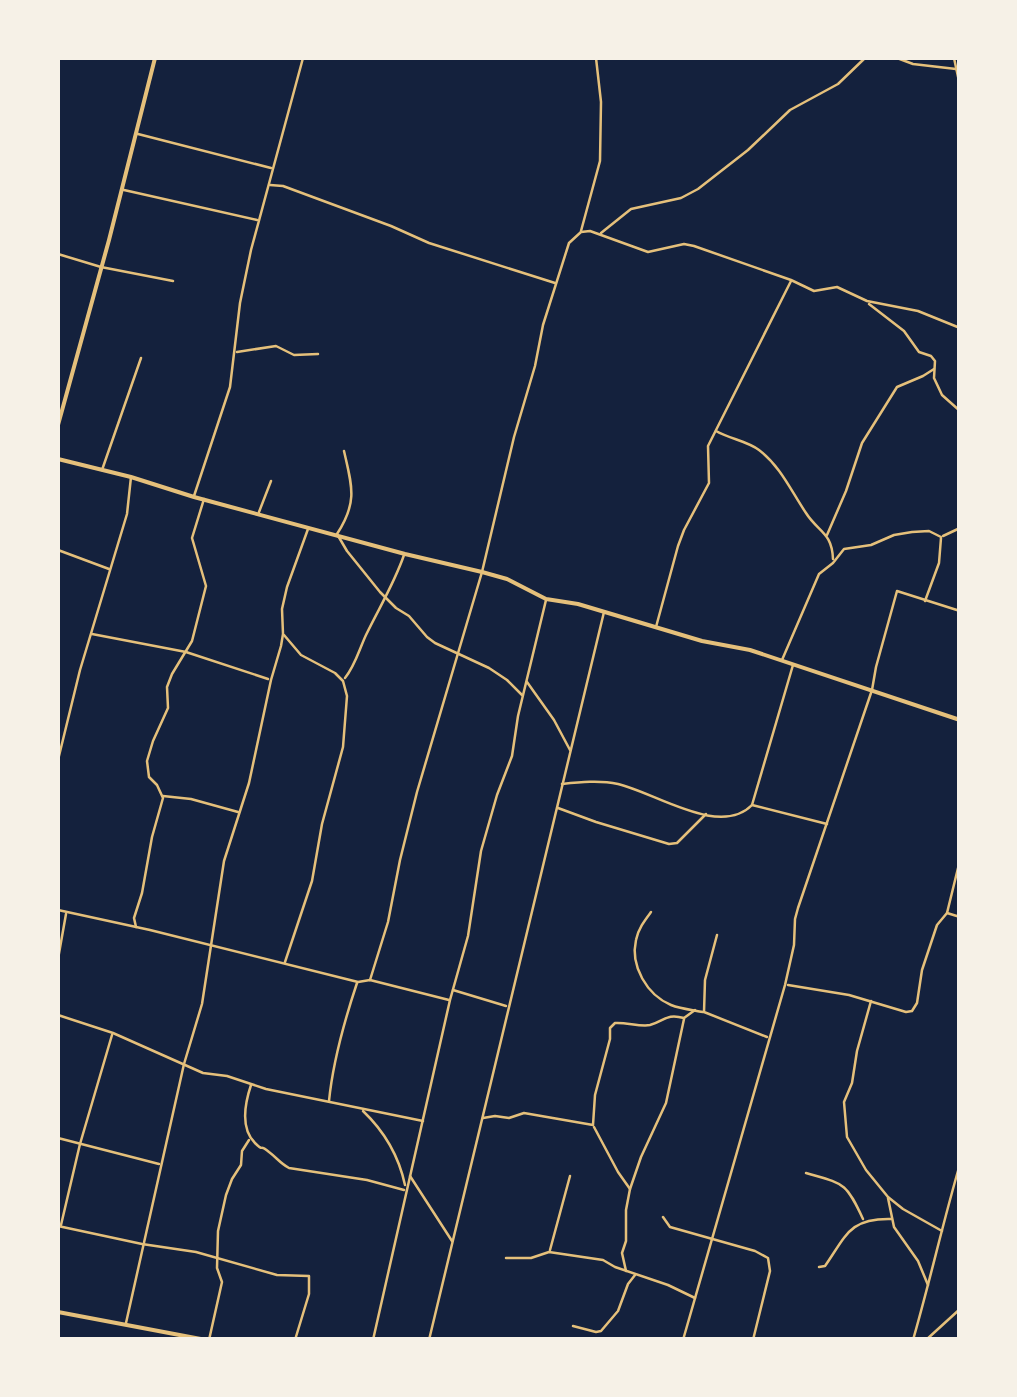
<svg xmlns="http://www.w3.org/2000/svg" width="1017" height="1397" viewBox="0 0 1017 1397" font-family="'Public Sans',sans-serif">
<rect width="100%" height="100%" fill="#14213d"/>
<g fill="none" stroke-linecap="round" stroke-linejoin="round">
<g stroke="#e5c07b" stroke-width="2.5">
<polyline points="897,58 913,64 956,69"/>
<polyline points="954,58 960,86"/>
<polyline points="138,134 271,168"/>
<polyline points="270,185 283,186 391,226 429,243 555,283"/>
<polyline points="124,190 257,220"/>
<polyline points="581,231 600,161 601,102 596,58"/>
<polyline points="601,233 631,209 681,198 698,189 748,150 790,110 838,84 865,58"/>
<polyline points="58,254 101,267 173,281"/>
<polyline points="869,304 904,331 919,352 931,356 935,361 934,378 942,395 960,411"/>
<polyline points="237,352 276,346 294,355 318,354"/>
<path d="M716,431C730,439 747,441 759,450C781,467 791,491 806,513C818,532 832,532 833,559"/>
<path d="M344,451C352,486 358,502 337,534L347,551L380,592L396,608L409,616L427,637L435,643L489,668L507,680L522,695"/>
<polyline points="102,470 141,358"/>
<polyline points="194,496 230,387 240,303 251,250 303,58"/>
<polyline points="259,512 271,481"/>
<polyline points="827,535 846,491 862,443 897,387 923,376 934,369"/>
<polyline points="943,536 960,528"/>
<polyline points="58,550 109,569"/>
<polyline points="925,601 939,563 941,538"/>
<polyline points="656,627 678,546 684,530 709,483 708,446 791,281"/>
<polyline points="92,634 186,652 268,679"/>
<polyline points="284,635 301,655 335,673 343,681 347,696 343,747 322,824 312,881 285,962"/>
<polyline points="782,660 819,574 833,563 844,549 871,545 894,535 912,532 929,531 941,537"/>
<path d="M345,678C355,666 359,650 366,635C379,608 394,584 404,555"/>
<polyline points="527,682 554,720 570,750"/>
<polyline points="58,760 80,670 127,514 131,477"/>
<path d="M562,784C580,782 600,780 618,784C654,792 720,838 752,805L793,665"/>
<polyline points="163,796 191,799 238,812"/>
<polyline points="752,805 827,824"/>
<polyline points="558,808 596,822 669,844 677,843 706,814"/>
<polyline points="58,910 150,930 358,982 370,980 449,1000"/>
<path d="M651,912C645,920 638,929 636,940C630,966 647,995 671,1005C681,1009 693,1010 703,1012"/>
<polyline points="947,913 960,917"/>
<polyline points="136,927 134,918 142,893 152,837 163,798 157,785 149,777 147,761 153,741 168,708 167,687 172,674 192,641 206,586 192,538 204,499"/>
<polyline points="717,935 705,980 704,1012 767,1037"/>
<polyline points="58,959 66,914"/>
<polyline points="370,980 388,922 400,860 417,792 482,572 514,437 535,366 543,325 569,243 581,232 590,231 648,252 684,244 694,246 791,280 814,291 837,287 867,301 918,311 960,328"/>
<polyline points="788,985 849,995 906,1012 912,1011 917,1003 922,970 937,925 947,913 960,860"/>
<polyline points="453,990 506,1006"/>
<polyline points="871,1001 857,1051 852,1083 844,1102 847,1137 866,1170 888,1197 903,1209 942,1231"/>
<polyline points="58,1015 113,1033 203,1073 227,1076 266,1089 423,1121"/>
<path d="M251,1085C245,1103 240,1128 255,1143C265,1153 258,1143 269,1152C277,1158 280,1163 289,1168L367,1180L404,1190"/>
<path d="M329,1101C333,1061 344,1022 357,983"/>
<path d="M363,1111C384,1131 399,1157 405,1185"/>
<path d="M483,1118L495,1116L509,1118L524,1113L593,1125L595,1095L610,1039V1028L615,1023C626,1022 640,1027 650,1025C665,1021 666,1013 684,1018L695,1010"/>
<polyline points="594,1127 618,1172 630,1189"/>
<polyline points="58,1138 159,1164"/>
<path d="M806,1173C844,1184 846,1182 863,1219"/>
<polyline points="410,1176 452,1241"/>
<polyline points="888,1198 894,1227 918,1261 928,1285"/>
<polyline points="663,1217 670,1227 755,1251 768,1258 770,1271 753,1340"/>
<polyline points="61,1225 80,1144 112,1035"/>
<polyline points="58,1226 142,1244 196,1252 277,1275 309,1276 309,1294 295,1340"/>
<polyline points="550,1250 570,1176"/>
<polyline points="506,1258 531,1258 549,1252 603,1260 615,1267 668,1285 695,1298"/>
<path d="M819,1267L825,1266C846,1236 849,1218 891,1219"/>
<polyline points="626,1271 622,1253 626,1241 626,1210 630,1189 641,1157 666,1103 684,1019"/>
<polyline points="126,1323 184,1064 202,1004 224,861 249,783 271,680 281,646 283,634 282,609 287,587 308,529"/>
<polyline points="573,1326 596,1332 601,1331 618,1311 628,1284 635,1275"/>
<polyline points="209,1340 222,1282 217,1268 218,1231 226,1195 232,1179 241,1165 242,1151 249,1140"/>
<polyline points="373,1340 450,1000 468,936 481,851 497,795 512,756 518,716 546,600"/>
<polyline points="429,1340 604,612"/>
<polyline points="683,1340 785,985 794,945 795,919 798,908 872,690 876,667 897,591 960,611"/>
<path d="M913,1340C930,1281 943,1222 960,1164"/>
<polyline points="926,1340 960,1309"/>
</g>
<g stroke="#e5c07b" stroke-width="4">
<polyline points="58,425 109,240 155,58"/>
<polyline points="58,459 131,477 194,497 405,554 482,572 507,579 546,599 578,604 702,641 750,650 960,720"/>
</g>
<polyline stroke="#e5c07b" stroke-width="4" points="58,1312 206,1340"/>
</g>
<rect width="1017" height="1397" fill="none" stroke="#f6f1e7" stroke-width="120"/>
</svg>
